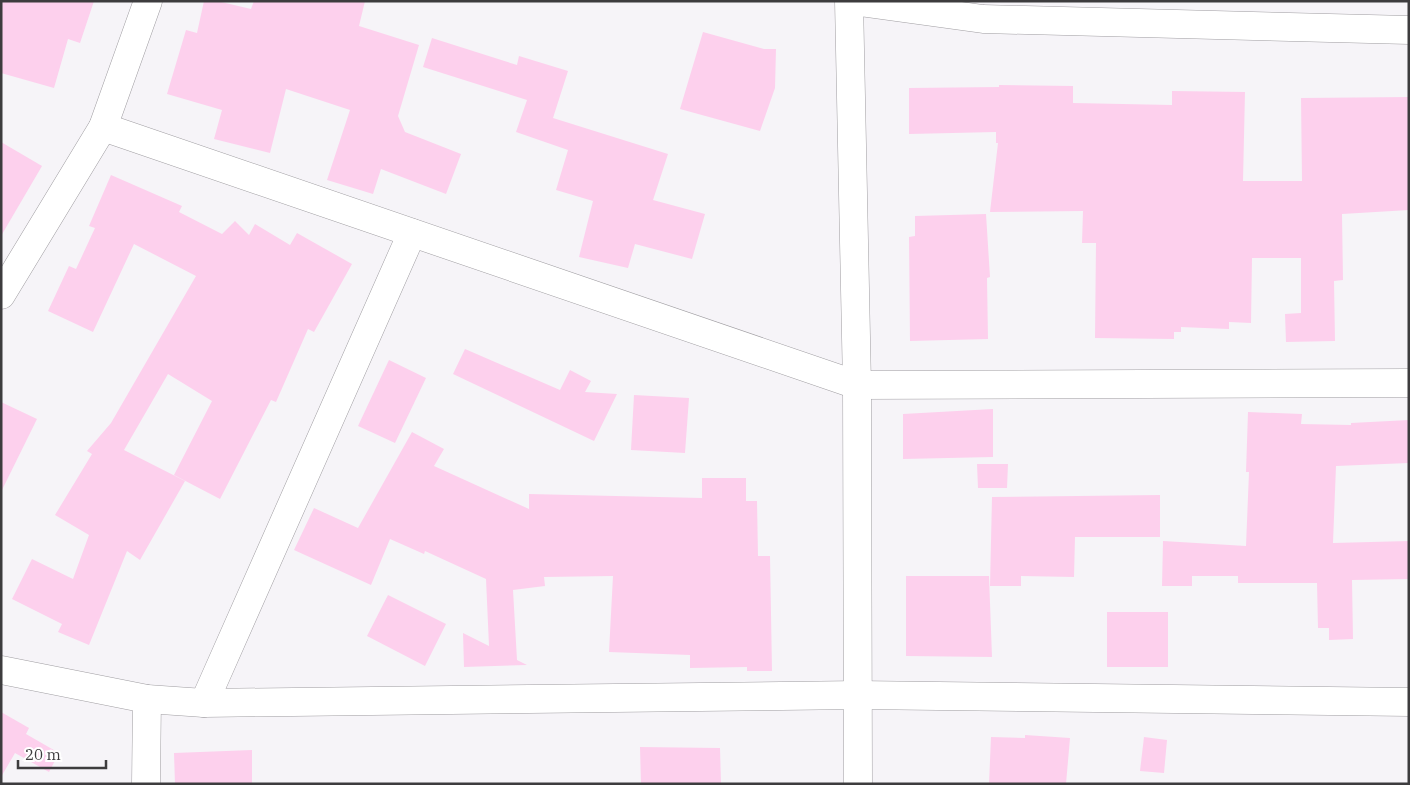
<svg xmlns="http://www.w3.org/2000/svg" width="1410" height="785" viewBox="0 0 1410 785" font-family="'IBM Plex Serif',serif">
<rect width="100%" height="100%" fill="#f6f4f8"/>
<g fill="#fdd0ed">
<polygon points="1,1 94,1 80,43 68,39 54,88 1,73"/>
<polygon points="204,1 217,1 251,9 254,1 365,1 359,26 419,45 398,116 405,132 461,154 446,194 381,169 373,194 327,180 350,110 286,89 270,153 214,139 222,110 167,94 186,30 197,33"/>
<polygon points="703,32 764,49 776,49 775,88 760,131 680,109"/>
<polygon points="432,38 517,65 519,56 568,71 553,118 668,154 653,200 705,214 692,259 635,244 628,268 579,257 593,201 556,190 568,150 516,132 527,100 423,67"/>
<polygon points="999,85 1073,86 1073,103 1172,105 1172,91 1245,92 1243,181 1302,181 1301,98 1409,97 1409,210 1342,214 1343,280 1334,281 1335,341 1286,342 1285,314 1301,313 1301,258 1252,258 1251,323 1229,322 1229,329 1181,327 1181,332 1174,332 1174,339 1095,338 1096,243 1082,243 1083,211 990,212 998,143 996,143 996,132 909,134 909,88 999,87"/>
<polygon points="1,142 42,166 1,236"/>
<polygon points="111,175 182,206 179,212 222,234 235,221 249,235 255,224 290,245 297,233 352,264 314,332 308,329 276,402 271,400 220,499 174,475 212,401 168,374 124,450 185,481 140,560 127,551 89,645 58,632 62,624 12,599 32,559 73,579 89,535 55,515 92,454 87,451 111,423 196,276 134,244 93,332 48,311 69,266 76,269 95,228 89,226"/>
<polygon points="986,214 990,277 987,278 988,339 910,341 909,237 915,236 915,216"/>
<polygon points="465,349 560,390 570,370 591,381 585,392 617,394 594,441 453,374"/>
<polygon points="389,360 426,378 395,443 358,426"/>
<polygon points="634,395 689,398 685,453 631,450"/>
<polygon points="1,402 37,419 1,492"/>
<polygon points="993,409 993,457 903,459 903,414"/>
<polygon points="1248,412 1302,414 1301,424 1351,425 1351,423 1409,420 1409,463 1336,466 1333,543 1409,541 1409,579 1352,580 1353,639 1329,640 1329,628 1318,628 1317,583 1238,583 1238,576 1192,576 1192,586 1162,586 1163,541 1246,546 1249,472 1246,472"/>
<polygon points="412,432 444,449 434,466 529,509 529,494 702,498 702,478 746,478 746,501 757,501 758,556 770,556 772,671 747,671 747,667 690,668 690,655 609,652 613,576 544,577 545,586 513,590 517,660 527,665 464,667 463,633 489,646 486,579 425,551 424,554 390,539 371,585 294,550 314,508 358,528"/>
<polygon points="977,464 1008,464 1007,488 978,488"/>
<polygon points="1160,495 1160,537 1075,537 1074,577 1021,576 1021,586 990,586 992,497"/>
<polygon points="906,576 989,576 992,657 906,656"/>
<polygon points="388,595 446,624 425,666 367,636"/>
<rect x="1107" y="612" width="61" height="55"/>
<polygon points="1,712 29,728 26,734 59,753 49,772 15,753 1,777"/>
<polygon points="1025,735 1070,738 1066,784 989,784 991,737 1025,738"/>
<polygon points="1144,737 1167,740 1164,773 1140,771"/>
<polygon points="640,747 720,748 721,784 641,784"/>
<polygon points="252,750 252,784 175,784 174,753"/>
</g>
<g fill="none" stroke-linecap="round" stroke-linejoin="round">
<g stroke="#a09ea2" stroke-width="29">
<g id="street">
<polyline points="849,1 857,385 858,784"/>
<polyline points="852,1 983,19 1409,30"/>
<polyline points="103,127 857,385 1409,383"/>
<polyline points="1,295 103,127 148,1"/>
<polyline points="1,670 147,699 204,703 858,695 1409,702"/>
<polyline points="204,703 412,233"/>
<polyline points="146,784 147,699"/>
</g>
</g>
<use href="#street" stroke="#fff" stroke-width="28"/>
</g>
<rect width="1410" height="785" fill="none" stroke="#3d3c3e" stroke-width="5"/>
<path d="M18 760v8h88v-8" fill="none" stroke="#3d3c3e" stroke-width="2.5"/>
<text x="25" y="760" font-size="15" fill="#3d3c3e" stroke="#ffffff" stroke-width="4" paint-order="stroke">20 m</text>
</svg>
